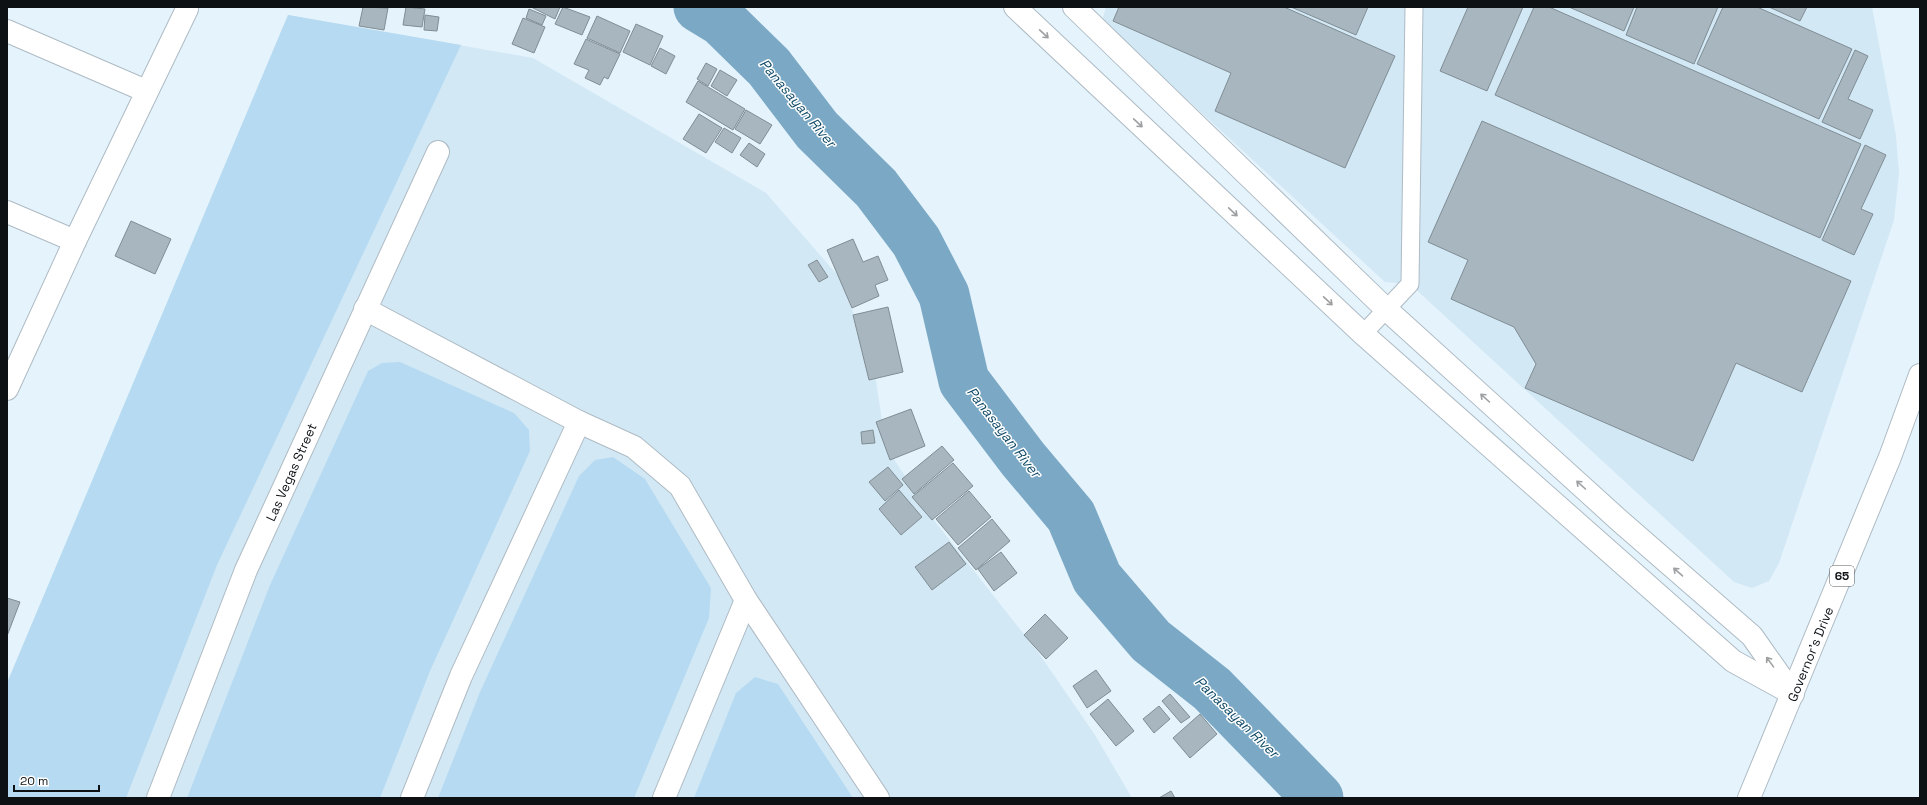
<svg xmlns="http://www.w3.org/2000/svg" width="1927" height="805" viewBox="0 0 1927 805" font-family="'Space Grotesk',sans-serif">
<rect width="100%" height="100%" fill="#e5f3fc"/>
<g fill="#d2e8f5">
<polygon points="1106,7 1872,7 1896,136 1899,173 1894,220 1779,563 1769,581 1752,588 1734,582 1410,284 1385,282 1102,21"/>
<polygon points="288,15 533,58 766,193 840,278 874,368 886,447 933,519 1038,652 1095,735 1132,798 7,798 7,683"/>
</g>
<g fill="#b6daf1">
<polygon points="288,15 461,45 217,565 126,798 7,798 7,683"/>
<polygon points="400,362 514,413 529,430 530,451 430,671 380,798 187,798 270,585 368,371 382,363"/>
<polygon points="613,457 645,479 711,588 709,618 634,798 438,798 480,692 579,476 595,460"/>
<polygon points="755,677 778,684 853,798 694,798 736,693"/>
</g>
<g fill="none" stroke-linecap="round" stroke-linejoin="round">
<polyline stroke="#7ba9c5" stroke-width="51" points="699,7 722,21 769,67 817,130 876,188 916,241 944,295 964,381 1023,459 1071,516 1097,578 1151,641 1212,689 1318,798"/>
</g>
<g fill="#a8b6bf" stroke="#808d95">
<polygon points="363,7 388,8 384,30 359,26"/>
<polygon points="406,7 425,9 422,27 403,25"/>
<polygon points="531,7 560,7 555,19"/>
<polygon points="563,7 590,17 582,35 555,24"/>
<polygon points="1119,7 1284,7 1395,56 1345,168 1215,111 1231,73 1113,21"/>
<polygon points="1291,7 1368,7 1356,35"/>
<polygon points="1468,7 1523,7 1487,91 1440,71"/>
<polygon points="1534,7 1549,7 1861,144 1820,238 1495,95"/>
<polygon points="1569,7 1634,7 1624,31"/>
<polygon points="1637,7 1718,7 1694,64 1626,35"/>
<polygon points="1723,7 1757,7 1852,49 1819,119 1697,64"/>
<polygon points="1769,7 1807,7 1800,21"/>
<polygon points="529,9 546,16 542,25 526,18"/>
<polygon points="425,15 439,17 437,31 424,30"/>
<polygon points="597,16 630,31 620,53 587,38"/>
<polygon points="523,18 545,27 534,53 512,44"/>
<polygon points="636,24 663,36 650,65 623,52"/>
<polygon points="586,39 620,54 608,79 604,77 600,85 585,78 589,70 574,64"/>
<polygon points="660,48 675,56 666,74 651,66"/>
<polygon points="1855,50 1868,56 1848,99 1873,110 1860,139 1822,122"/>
<polygon points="706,63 717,69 708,86 697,79"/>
<polygon points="720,70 737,80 727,96 711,86"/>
<polygon points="698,81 745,109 733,130 686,102"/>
<polygon points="746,110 772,125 760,144 735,129"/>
<polygon points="699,114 722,128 706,153 683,139"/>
<polygon points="1482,121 1851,281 1802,392 1736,363 1693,461 1525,388 1536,364 1514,327 1451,299 1468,260 1428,242"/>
<polygon points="724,128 741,138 732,153 715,142"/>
<polygon points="749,143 765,154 757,167 740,155"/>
<polygon points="1865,145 1886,155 1861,209 1873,214 1854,255 1822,240"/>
<polygon points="131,221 171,239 155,274 115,256"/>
<polygon points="853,239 863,262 878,256 888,280 875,285 879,296 852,308 827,250"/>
<polygon points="817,260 828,277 819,282 808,265"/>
<polygon points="888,307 903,372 869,380 853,315"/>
<polygon points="911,409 925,446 890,460 876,422"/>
<polygon points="873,430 875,443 862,444 861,432"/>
<polygon points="942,446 954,460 914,494 902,479"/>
<polygon points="953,463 973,486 932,520 912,497"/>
<polygon points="888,467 903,485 885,501 869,482"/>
<polygon points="899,490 922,517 901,535 879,509"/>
<polygon points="969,491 991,517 958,545 936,519"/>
<polygon points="992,519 1010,541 976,570 958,548"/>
<polygon points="949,542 966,564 932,590 915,567"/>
<polygon points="1001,552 1017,573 994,591 978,569"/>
<polygon points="7,598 20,602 7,636"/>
<polygon points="1045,614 1068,638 1046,659 1024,635"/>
<polygon points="1096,670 1111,691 1087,708 1073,686"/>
<polygon points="1170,694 1190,717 1181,723 1162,701"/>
<polygon points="1108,699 1134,731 1116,746 1090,714"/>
<polygon points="1159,706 1170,719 1154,733 1143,719"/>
<polygon points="1200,714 1217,734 1190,758 1173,738"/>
<polygon points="1171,791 1175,798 1159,798"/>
</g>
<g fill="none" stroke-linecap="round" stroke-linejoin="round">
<g stroke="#aebbc4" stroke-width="19">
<polyline id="service" points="1363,334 1410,284 1414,7"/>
</g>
<g stroke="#aebbc4" stroke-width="24">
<g id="minor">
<polyline points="1015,7 1363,334 1733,661 1793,694"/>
<polyline points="1074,7 1386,309 1621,522 1752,636 1790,690"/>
<polyline points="7,31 146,91"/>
<polyline points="7,212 75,241"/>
<polyline points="365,309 579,422 634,447 680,486 746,600 878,798"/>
<polyline points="7,389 75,241 187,9"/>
<polyline points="158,798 246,570 438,152"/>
<polyline points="412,798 461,676 579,422"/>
<polyline points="664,798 746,600"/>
</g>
</g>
<g stroke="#aebbc4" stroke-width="24">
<polyline id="primary" points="1749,798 1890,457 1920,375"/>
</g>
<use href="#service" stroke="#fff" stroke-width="17"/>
<use href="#minor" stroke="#fff" stroke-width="22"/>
<use href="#primary" stroke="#fff" stroke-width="22"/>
</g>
<defs><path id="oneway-shaft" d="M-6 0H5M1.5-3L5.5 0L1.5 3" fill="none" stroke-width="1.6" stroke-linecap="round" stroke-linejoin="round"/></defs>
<g stroke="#9ea0a1">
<use href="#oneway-shaft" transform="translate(1044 34) rotate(43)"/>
<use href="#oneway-shaft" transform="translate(1138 123) rotate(43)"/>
<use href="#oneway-shaft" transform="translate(1233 212) rotate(43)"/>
<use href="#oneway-shaft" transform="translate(1328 301) rotate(43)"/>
<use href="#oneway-shaft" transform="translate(1485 398) rotate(-138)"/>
<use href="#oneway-shaft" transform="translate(1581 485) rotate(-138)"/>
<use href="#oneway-shaft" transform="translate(1678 572) rotate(-139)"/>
<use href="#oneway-shaft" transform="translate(1770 662) rotate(-126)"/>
</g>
<g text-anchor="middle" stroke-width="3" stroke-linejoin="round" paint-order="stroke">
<rect fill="#fff" stroke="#56585a" stroke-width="1" x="1830" y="566" width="24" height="20" rx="3"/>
<g font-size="12" font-weight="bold" fill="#0d1114">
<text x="1842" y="580">65</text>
</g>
<g font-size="13" fill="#0d1114" stroke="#fff">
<text transform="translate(291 472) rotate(-66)" y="5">Las Vegas Street</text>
<text transform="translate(1810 654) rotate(-68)" y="5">Governor's Drive</text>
</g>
<g font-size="14" font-style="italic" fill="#114b68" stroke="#fff">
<text transform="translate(798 103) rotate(50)" y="5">Panasayan River</text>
<text transform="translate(1004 432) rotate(52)" y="5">Panasayan River</text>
<text transform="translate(1237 717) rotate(44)" y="5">Panasayan River</text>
</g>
</g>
<rect width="1927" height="805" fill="none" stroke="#0d1114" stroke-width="16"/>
<path d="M14 785v6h85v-6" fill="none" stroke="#0d1114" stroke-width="2"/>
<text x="20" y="785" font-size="12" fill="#0d1114" stroke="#ffffff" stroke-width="3" paint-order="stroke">20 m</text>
</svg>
